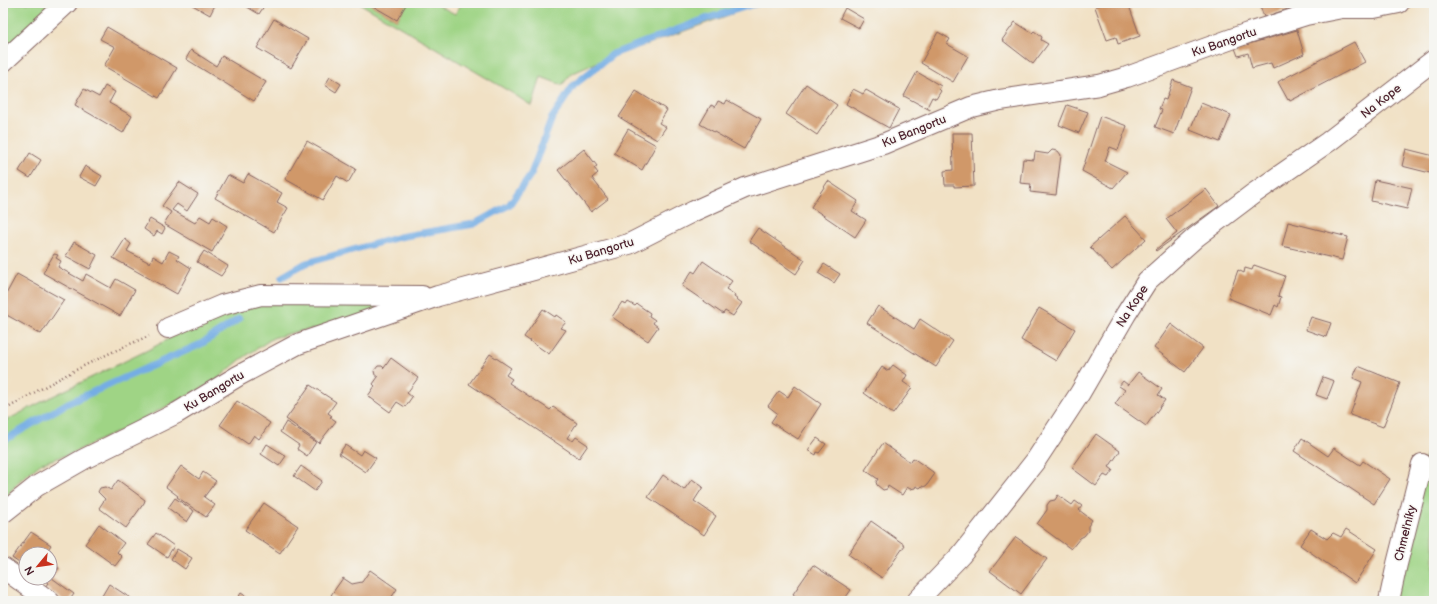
<svg xmlns="http://www.w3.org/2000/svg" width="1437" height="604" viewBox="0 0 1437 604" font-family="'Balsamiq Sans',sans-serif">
<rect width="100%" height="100%" fill="#f6f6f2"/>
<filter id="ink" filterUnits="userSpaceOnUse"><feTurbulence type="fractalNoise" baseFrequency=".025" numOctaves="2"/><feDisplacementMap in="SourceGraphic" scale="8" xChannelSelector="R" yChannelSelector="G"/><feConvolveMatrix kernelMatrix="1 2 1 2 8 2 1 2 1" color-interpolation-filters="sRGB"/></filter>
<filter id="wash" filterUnits="userSpaceOnUse"><feTurbulence type="fractalNoise" baseFrequency=".012" numOctaves="4" result="noise"/><feDisplacementMap in="SourceGraphic" scale="16" xChannelSelector="R" yChannelSelector="G"/><feGaussianBlur stdDeviation="0.9" result="paint"/><feColorMatrix in="noise" values="0 0 0 0 0 0 0 0 0 0 0 0 0 0 0 0 0 1.4 0 .05"/><feComposite in="paint" operator="in"/></filter>
<g filter="url(#wash)">
<rect width="100%" height="100%" fill="#f1e1c5"/>
<g fill="#9fd485" stroke="#747a58">
<polygon points="7,3 55,3 3,55 3,6"/>
<polygon points="359,3 372,3 371,5 397,20 407,3 434,3 455,14 462,3 499,5 500,3 767,3 754,6 598,62 571,74 562,85 541,77 532,106 512,93"/>
<polygon points="420,300 325,327 295,332 273,338 240,360 214,382 115,433 70,454 42,463 19,481 3,501 3,422 51,397 152,348 196,324 239,307 274,303"/>
<polygon points="1434,433 1434,601 1389,601 1422,464"/>
</g>
<g fill="none" stroke-linecap="round" stroke-linejoin="round">
<g stroke="#75ade4" stroke-width="7">
<polyline points="282,277 306,263 399,237 474,224 509,205 531,174 552,118 574,85 613,54 708,18 758,3"/>
<polyline points="3,441 68,403 201,344 239,319"/>
</g>
</g>
<g id="blocks">
<g fill="#d09869">
<polygon points="189,3 216,3 210,15"/>
<polygon points="245,3 266,3 259,14 244,5"/>
<polygon points="372,3 407,3 397,20 371,5"/>
<polygon points="1105,3 1128,3 1140,36 1118,44 1116,37 1107,40 1095,7"/>
<polygon points="1259,3 1306,3 1264,17"/>
<polygon points="845,8 864,19 859,28 840,18"/>
<polygon points="274,19 308,39 291,68 257,48"/>
<polygon points="1015,22 1032,33 1034,31 1042,37 1041,40 1048,44 1033,64 1002,40"/>
<polygon points="107,27 177,68 159,98 104,66 115,47 100,39"/>
<polygon points="1297,30 1304,54 1273,68 1271,63 1252,68 1248,53 1238,56 1235,48"/>
<polygon points="938,32 950,39 947,44 968,56 953,82 921,63"/>
<polygon points="1354,42 1365,62 1290,101 1289,99 1288,100 1278,82 1281,80"/>
<polygon points="191,50 216,66 222,56 266,82 254,101 186,59"/>
<polygon points="917,72 941,86 939,89 941,91 936,99 932,97 927,107 930,109 930,110 904,96"/>
<polygon points="330,77 341,84 336,92 325,85"/>
<polygon points="1173,80 1191,87 1174,134 1155,127 1162,110 1159,109 1163,99 1166,100"/>
<polygon points="806,84 837,105 817,135 786,114"/>
<polygon points="105,86 115,92 109,103 132,116 123,133 75,105 84,89 99,97"/>
<polygon points="853,89 863,94 866,90 899,109 889,128 846,104"/>
<polygon points="636,91 667,110 659,123 666,127 657,140 619,117"/>
<polygon points="727,100 761,119 744,149 700,124 711,105 715,107 718,101 725,104"/>
<polygon points="1201,103 1231,115 1220,142 1190,130"/>
<polygon points="1067,105 1088,112 1079,133 1059,125"/>
<polygon points="1100,116 1127,126 1118,150 1110,147 1105,161 1127,172 1113,188 1082,171"/>
<polygon points="628,129 656,145 642,170 614,153"/>
<polygon points="952,133 972,133 974,186 954,187 954,185 945,185 944,171 953,170"/>
<polygon points="307,141 356,169 348,183 337,176 323,200 285,179"/>
<polygon points="584,149 597,166 594,168 598,173 592,178 608,199 591,212 558,170"/>
<polygon points="1406,149 1434,156 1434,174 1402,166"/>
<polygon points="1052,150 1058,151 1061,155 1056,195 1030,192 1031,184 1020,183 1023,159 1034,160 1035,152 1048,154"/>
<polygon points="30,153 41,160 30,178 19,171"/>
<polygon points="85,166 102,176 96,186 79,177"/>
<polygon points="248,174 282,193 277,202 288,208 274,232 215,198 228,175 243,183"/>
<polygon points="1375,180 1412,188 1407,209 1371,201"/>
<polygon points="828,181 858,201 852,211 866,220 855,237 811,207"/>
<polygon points="179,182 198,194 187,211 177,204 172,210 195,223 200,216 210,222 213,217 227,226 212,252 164,224 171,212 162,206"/>
<polygon points="1206,189 1219,206 1156,251 1155,250 1177,233 1166,219"/>
<polygon points="1125,216 1146,239 1112,270 1090,247"/>
<polygon points="150,219 165,228 162,234 157,231 154,236 144,229"/>
<polygon points="1288,222 1348,237 1342,260 1282,246"/>
<polygon points="758,228 805,260 796,274 749,241"/>
<polygon points="125,239 131,244 127,251 150,263 153,256 163,262 169,251 179,256 177,259 191,268 177,294 113,258"/>
<polygon points="74,242 97,255 90,269 66,256"/>
<polygon points="204,251 228,266 221,276 197,262"/>
<polygon points="54,254 58,255 56,258 61,261 58,267 83,281 86,274 111,288 116,279 135,290 120,316 43,273"/>
<polygon points="703,261 732,281 726,289 735,295 734,297 742,303 733,316 725,311 723,314 682,286 692,271 695,273"/>
<polygon points="824,264 840,274 834,283 818,273"/>
<polygon points="1254,265 1285,276 1278,296 1281,297 1278,307 1275,305 1271,315 1228,298 1238,270 1244,273 1245,268 1252,270"/>
<polygon points="17,274 64,300 41,334 3,313 3,300"/>
<polygon points="622,302 626,305 628,302 635,306 637,304 650,313 649,316 655,320 653,323 658,327 648,341 612,317"/>
<polygon points="878,306 914,329 920,319 953,341 936,367 867,323"/>
<polygon points="1039,308 1075,329 1056,361 1021,340"/>
<polygon points="543,309 555,317 556,315 566,322 561,328 566,330 549,354 524,337"/>
<polygon points="1311,317 1331,323 1326,337 1306,330"/>
<polygon points="1171,324 1203,348 1185,372 1154,348"/>
<polygon points="490,354 511,368 506,375 512,379 509,383 550,410 553,407 577,423 567,438 573,441 576,437 588,445 579,458 469,384"/>
<polygon points="391,358 418,378 407,393 412,397 405,407 397,402 390,412 368,396 375,386 373,384 378,377 375,375 374,371 378,366 382,366 384,368"/>
<polygon points="893,365 907,375 903,382 912,388 893,414 864,393 882,367 888,371"/>
<polygon points="1358,366 1400,383 1383,427 1350,415 1362,382 1353,378"/>
<polygon points="1138,372 1162,389 1158,395 1165,400 1146,426 1115,404 1125,390 1119,386 1123,381 1128,385"/>
<polygon points="1323,377 1334,381 1327,399 1316,395"/>
<polygon points="310,385 336,402 328,413 332,416 330,417 336,421 319,443 286,419"/>
<polygon points="795,386 821,404 798,439 771,422 777,413 768,406 779,391 788,397"/>
<polygon points="237,401 270,423 259,439 254,435 248,444 220,425"/>
<polygon points="286,422 316,442 307,456 297,449 299,445 280,432"/>
<polygon points="1096,434 1120,451 1109,467 1113,470 1108,477 1104,475 1096,486 1072,468"/>
<polygon points="817,438 826,444 819,453 817,452 816,455 808,450"/>
<polygon points="1302,438 1328,456 1334,448 1360,465 1363,461 1390,479 1374,504 1294,451"/>
<polygon points="883,443 910,462 913,458 933,472 934,475 927,485 924,487 922,486 920,488 916,486 915,488 910,489 907,487 902,495 888,486 887,489 883,490 877,485 876,482 878,479 865,470"/>
<polygon points="267,444 286,456 279,466 261,454"/>
<polygon points="345,445 360,455 363,450 376,458 366,472 339,454"/>
<polygon points="181,466 199,479 203,472 216,481 204,497 215,505 206,517 177,497 178,496 166,487"/>
<polygon points="301,466 322,481 315,491 294,476"/>
<polygon points="663,475 684,490 692,479 703,487 694,501 716,516 704,535 648,497"/>
<polygon points="118,480 145,500 144,503 126,528 99,508 105,499 98,492 100,488 105,487 111,490"/>
<polygon points="1058,495 1072,505 1075,501 1082,506 1079,510 1092,520 1088,526 1088,531 1084,536 1080,538 1071,549 1037,524 1047,510 1047,505 1050,501 1055,500"/>
<polygon points="175,498 194,511 187,522 168,508"/>
<polygon points="264,503 298,526 280,553 245,530"/>
<polygon points="871,521 905,545 882,578 848,554"/>
<polygon points="99,524 124,543 117,552 122,557 115,566 85,544"/>
<polygon points="1311,529 1327,539 1333,533 1341,537 1346,529 1377,549 1355,583 1300,545"/>
<polygon points="31,532 51,545 45,554 26,554 26,568 12,558"/>
<polygon points="156,533 174,546 167,557 148,544"/>
<polygon points="1016,537 1047,559 1021,594 990,571"/>
<polygon points="177,549 192,558 185,569 171,559"/>
<polygon points="50,562 59,568 52,578 74,594 69,601 65,601 45,587 48,583 41,578 50,578"/>
<polygon points="813,565 851,590 843,601 802,601 793,594"/>
<polygon points="370,570 397,589 389,601 340,601 331,595 343,578 352,584 362,582"/>
<polygon points="109,584 135,601 99,601"/>
<polygon points="241,593 253,601 236,601"/>
</g>
</g>
</g>
<g filter="url(#ink)">
<use href="#blocks" fill-opacity="0" stroke="#846361" stroke-width="1"/>
<g fill="none" stroke-linecap="round" stroke-linejoin="round">
<g stroke="#846361" stroke-width="22">
<g id="minor">
<polyline points="3,62 67,3"/>
<polyline points="168,328 222,305 261,295 422,296"/>
<polyline points="3,513 37,486 84,459 177,413 238,376 298,344 438,296 629,244 694,211 745,188 883,144 971,107 1000,100 1099,85 1127,77 1248,33 1306,15 1342,8 1374,8 1399,3"/>
<polyline points="3,568 49,601"/>
<polyline points="917,601 961,555 1036,460 1080,393 1126,314 1147,281 1196,237 1253,194 1328,142 1434,60"/>
<polyline points="1389,601 1397,564 1422,464"/>
</g>
</g>
<path stroke="#846361" stroke-width="2.5" stroke-dasharray="1 3" stroke-linecap="butt" d="M3,411C49,383 100,356 149,336"/>
<use href="#minor" stroke="#fff" stroke-width="20"/>
</g>
</g>
<g text-anchor="middle" stroke-width="3" stroke-linejoin="round" paint-order="stroke">
<g font-size="12" fill="#4a1f2b" stroke="#f6f6f2">
<text transform="translate(1224 42) rotate(-19)" y="4">Ku Bangortu</text>
<text transform="translate(1381 101) rotate(-38)" y="4">Na Kope</text>
<text transform="translate(914 131) rotate(-22)" y="4">Ku Bangortu</text>
<text transform="translate(601 251) rotate(-17)" y="4">Ku Bangortu</text>
<text transform="translate(1132 306) rotate(-57)" y="4">Na Kope</text>
<text transform="translate(214 391) rotate(-31)" y="4">Ku Bangortu</text>
<text transform="translate(1405 533) rotate(-76)" y="4">Chmeľníky</text>
</g>
</g>
<rect width="1437" height="604" fill="none" stroke="#f6f6f2" stroke-width="16"/>
<g transform="translate(38 566) rotate(241)"><circle r="19" fill="#f6f6f2" stroke="#b1a0a2"/>
<path d="M0-3L7 15L0 10L-7 15Z" fill="#c8321e"/>
<text y="-6" font-size="11" font-weight="bold" text-anchor="middle" fill="#4a1f2b">N</text>
</g>
</svg>
